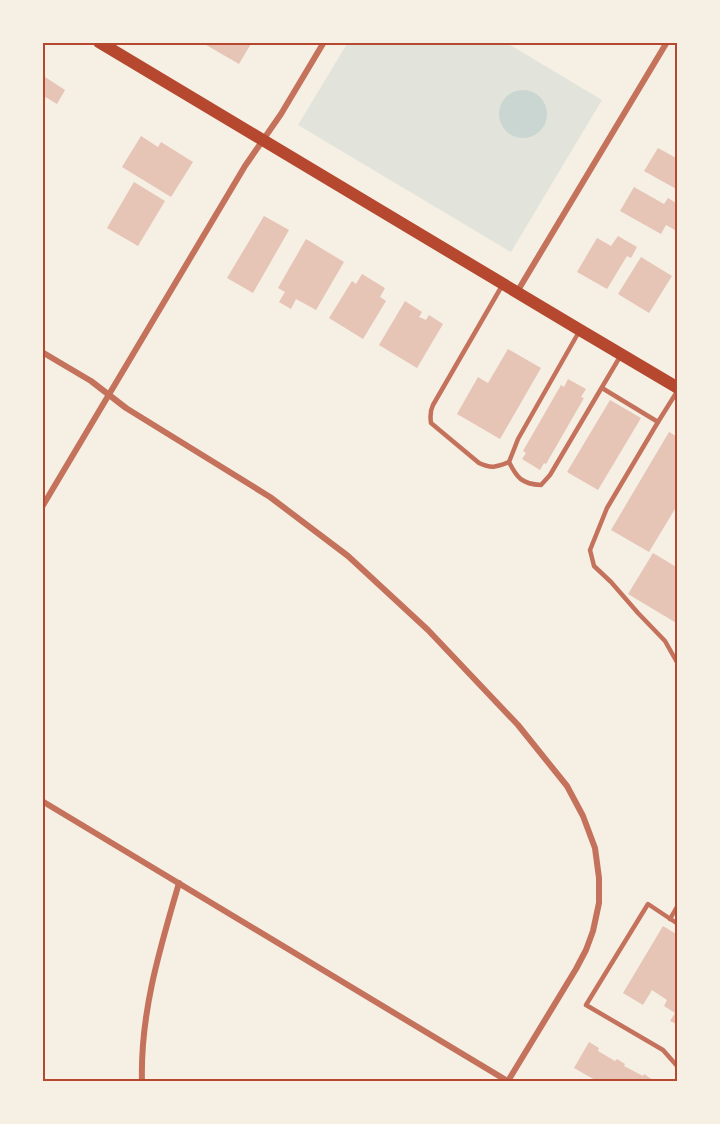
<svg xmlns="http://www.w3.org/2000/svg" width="720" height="1124" viewBox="0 0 720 1124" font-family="Overpass,sans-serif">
<rect width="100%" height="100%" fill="#f6efe4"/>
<polygon fill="#e2e4dc" points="348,42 505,42 602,100 511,252 298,125"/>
<circle fill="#c9d6d2" cx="523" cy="114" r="24"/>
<g fill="#e6c5b7">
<polygon points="201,42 252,42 239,64"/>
<polygon points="42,75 65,90 57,104 42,95"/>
<polygon points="141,136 158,147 161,142 193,162 171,197 122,167"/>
<polygon points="658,148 678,159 678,190 644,171"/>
<polygon points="134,182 165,201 138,246 107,228"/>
<polygon points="634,187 664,204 668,198 678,204 678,224 675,230 666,225 661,234 620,211"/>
<polygon points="264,216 289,230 253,293 227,278"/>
<polygon points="618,236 637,247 631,258 627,256 607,289 577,272 597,238 611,246"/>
<polygon points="306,239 344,262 316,310 296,299 291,309 279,302 285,292 278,288"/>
<polygon points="641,257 672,276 649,313 618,294"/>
<polygon points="362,274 385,288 380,297 386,301 363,339 329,318 352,281 356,284"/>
<polygon points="405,301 422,312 419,317 426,320 429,315 443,324 417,368 379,345"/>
<polygon points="508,349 541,368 500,439 457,414 478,377 488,383"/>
<polygon points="568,379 586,389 581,397 584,398 546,464 544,463 540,470 522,459 526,453 523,451 561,385 564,387"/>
<polygon points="610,400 641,418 598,490 567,472"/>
<polygon points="669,432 676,436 678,432 678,504 649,552 611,530"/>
<polygon points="653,553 678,568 678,624 628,594"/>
<polygon points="663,926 678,935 677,950 678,950 678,1025 670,1021 675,1013 664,1006 667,1000 652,990 643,1005 623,993"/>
<polygon points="589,1042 599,1048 598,1051 615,1061 617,1059 625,1064 624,1066 643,1076 644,1074 656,1082 594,1082 595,1080 574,1068"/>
</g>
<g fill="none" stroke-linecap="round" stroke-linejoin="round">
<g stroke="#c5725c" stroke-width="4.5">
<path d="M503,284L433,405C430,411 430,416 431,423L479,463C492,469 496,467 509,462"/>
<path d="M580,330L518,439L509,462C517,478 522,484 541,485L550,475L621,355"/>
<polyline points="602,388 658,422 678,390"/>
<polyline points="658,422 607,508 590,550 594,566 611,582 638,613 665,641 678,664"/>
<polyline points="670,919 678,905"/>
<polyline points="678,924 648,904 586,1005 663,1050 678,1067"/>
</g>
<g stroke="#c5725c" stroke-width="6">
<polyline points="517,292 667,42"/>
<polyline points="42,352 91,381 126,408 270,497 348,556 428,630 518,725 567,786 583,816 595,848 599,878 599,903 593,931 586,950 576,969 508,1081"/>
<polyline points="42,507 245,166 281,114 324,42"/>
<polyline points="42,801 509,1082"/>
<path d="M142,1082C140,1013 160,948 179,883"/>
</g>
<polyline stroke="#b5482f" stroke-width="12" points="99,42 580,330 678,388"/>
</g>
<rect width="720" height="1124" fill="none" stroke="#f6efe4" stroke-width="87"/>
<rect x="44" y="44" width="632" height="1036" fill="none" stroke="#b5482f" stroke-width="2"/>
</svg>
